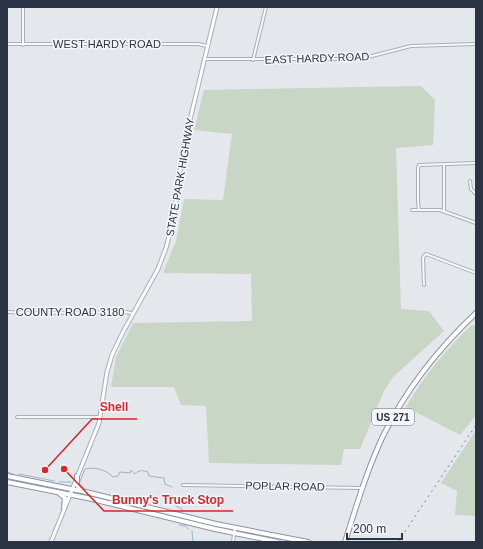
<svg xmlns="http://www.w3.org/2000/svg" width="483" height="549" viewBox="0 0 483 549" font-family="Arial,sans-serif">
<rect width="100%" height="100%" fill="#e4e7ec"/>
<g fill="#c9d6c5">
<polygon points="421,86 435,100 433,145 396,148 401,309 429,311 444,331 393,377 384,391 360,449 344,449 341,465 209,463 206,406 181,405 174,387 111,387 116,357 133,323 252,321 251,274 163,273 176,241 184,199 223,200 232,134 194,130 204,90"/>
<path d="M472,325L476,326V415L460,435L406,407C423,377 446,349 472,325Z"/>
<polygon points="476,430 476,516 455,515 457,491 441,483"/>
</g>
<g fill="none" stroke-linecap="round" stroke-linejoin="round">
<g stroke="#9fb4cc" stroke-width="1">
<polyline points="7,472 13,474"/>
<polyline points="19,474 54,481"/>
<polyline points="59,482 71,482"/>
<path d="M79,484L85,469C95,467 105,469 113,477L118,476L120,472L130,473L131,470L135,474C139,470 142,470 148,472L149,476L164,478L165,484L172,487"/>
<polyline points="175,503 176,506 182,509 182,511"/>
<polyline points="179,525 186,526 188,529"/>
<polyline points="192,531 193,542"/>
</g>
<g stroke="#a9aeb7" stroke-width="4">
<g id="minor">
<polyline points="7,44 198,44 207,46"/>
<polyline points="23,45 23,7"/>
<polyline points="204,59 349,59 368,57 411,46 476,44"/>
<polyline points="253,60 266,7"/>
<polyline points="444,164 444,211"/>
<polyline points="470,181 471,189 476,194"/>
<polyline points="419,209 418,203 418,168 419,165 476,163"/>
<polyline points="412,210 440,210 476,223"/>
<polyline points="424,285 423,258 424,256 426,254 476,273"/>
<polyline points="7,312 37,313 127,312 133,314"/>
<polyline points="17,417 100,417"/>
<polyline points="183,485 361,488"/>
<polyline points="233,542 235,528"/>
</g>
</g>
<g stroke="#a9aeb7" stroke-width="5">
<polyline id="secondary" points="51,542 99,423 107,372 112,355 123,332 158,269 166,248 174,217 183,149 217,7"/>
</g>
<g stroke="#8b94a3" stroke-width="6">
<g id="trunk">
<polyline points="7,476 86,492 216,524 308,542"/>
<polyline points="77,476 77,485 82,490"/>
<polyline points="7,482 92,499 215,529 278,542"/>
<polyline points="60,494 65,498 64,508"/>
<path d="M345,542C356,507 367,470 383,436C406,389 438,349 476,313"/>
</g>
</g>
<use href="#minor" stroke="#f7f8fa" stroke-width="2"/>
<use href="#secondary" stroke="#fff" stroke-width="3"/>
<use href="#trunk" stroke="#fff" stroke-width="4"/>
<polyline stroke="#7d8696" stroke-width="1" stroke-dasharray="2 4" stroke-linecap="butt" points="398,542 476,425"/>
</g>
<g text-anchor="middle" stroke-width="3" stroke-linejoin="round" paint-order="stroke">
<rect fill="#f4f6f9" stroke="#676e7b" stroke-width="1" x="372" y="409" width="42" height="16" rx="3"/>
<g font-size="10" font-weight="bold" fill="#2b3445">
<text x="393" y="421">US 271</text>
</g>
<g font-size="11" fill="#2b3445" stroke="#f4f6f9">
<text x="107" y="48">WEST HARDY ROAD</text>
<text transform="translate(317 58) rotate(-2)" y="4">EAST HARDY ROAD</text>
<text transform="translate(180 177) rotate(-80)" y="4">STATE PARK HIGHWAY</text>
<text x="70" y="316">COUNTY ROAD 3180</text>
<text transform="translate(285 486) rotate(1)" y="4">POPLAR ROAD</text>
</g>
</g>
<path fill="none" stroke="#d62828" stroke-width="1.5" d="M45 470L92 419H137M64 469L104 511H233"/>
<g fill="#d62828" stroke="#f4f6f9" stroke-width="1.5">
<circle cx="45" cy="470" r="4"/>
<circle cx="64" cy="469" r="4"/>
</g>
<g font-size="12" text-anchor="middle" font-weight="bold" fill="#d62828" stroke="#f4f6f9" stroke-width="3" stroke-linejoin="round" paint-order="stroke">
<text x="114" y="411">Shell</text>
<text x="168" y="504">Bunny's Truck Stop</text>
</g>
<rect width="483" height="549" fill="none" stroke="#2b3445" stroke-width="16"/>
<path d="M347 533v6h55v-6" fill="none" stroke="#2b3445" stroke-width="2"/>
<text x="353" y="533" font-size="12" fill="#2b3445" stroke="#f4f6f9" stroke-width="3" paint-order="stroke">200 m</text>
</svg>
